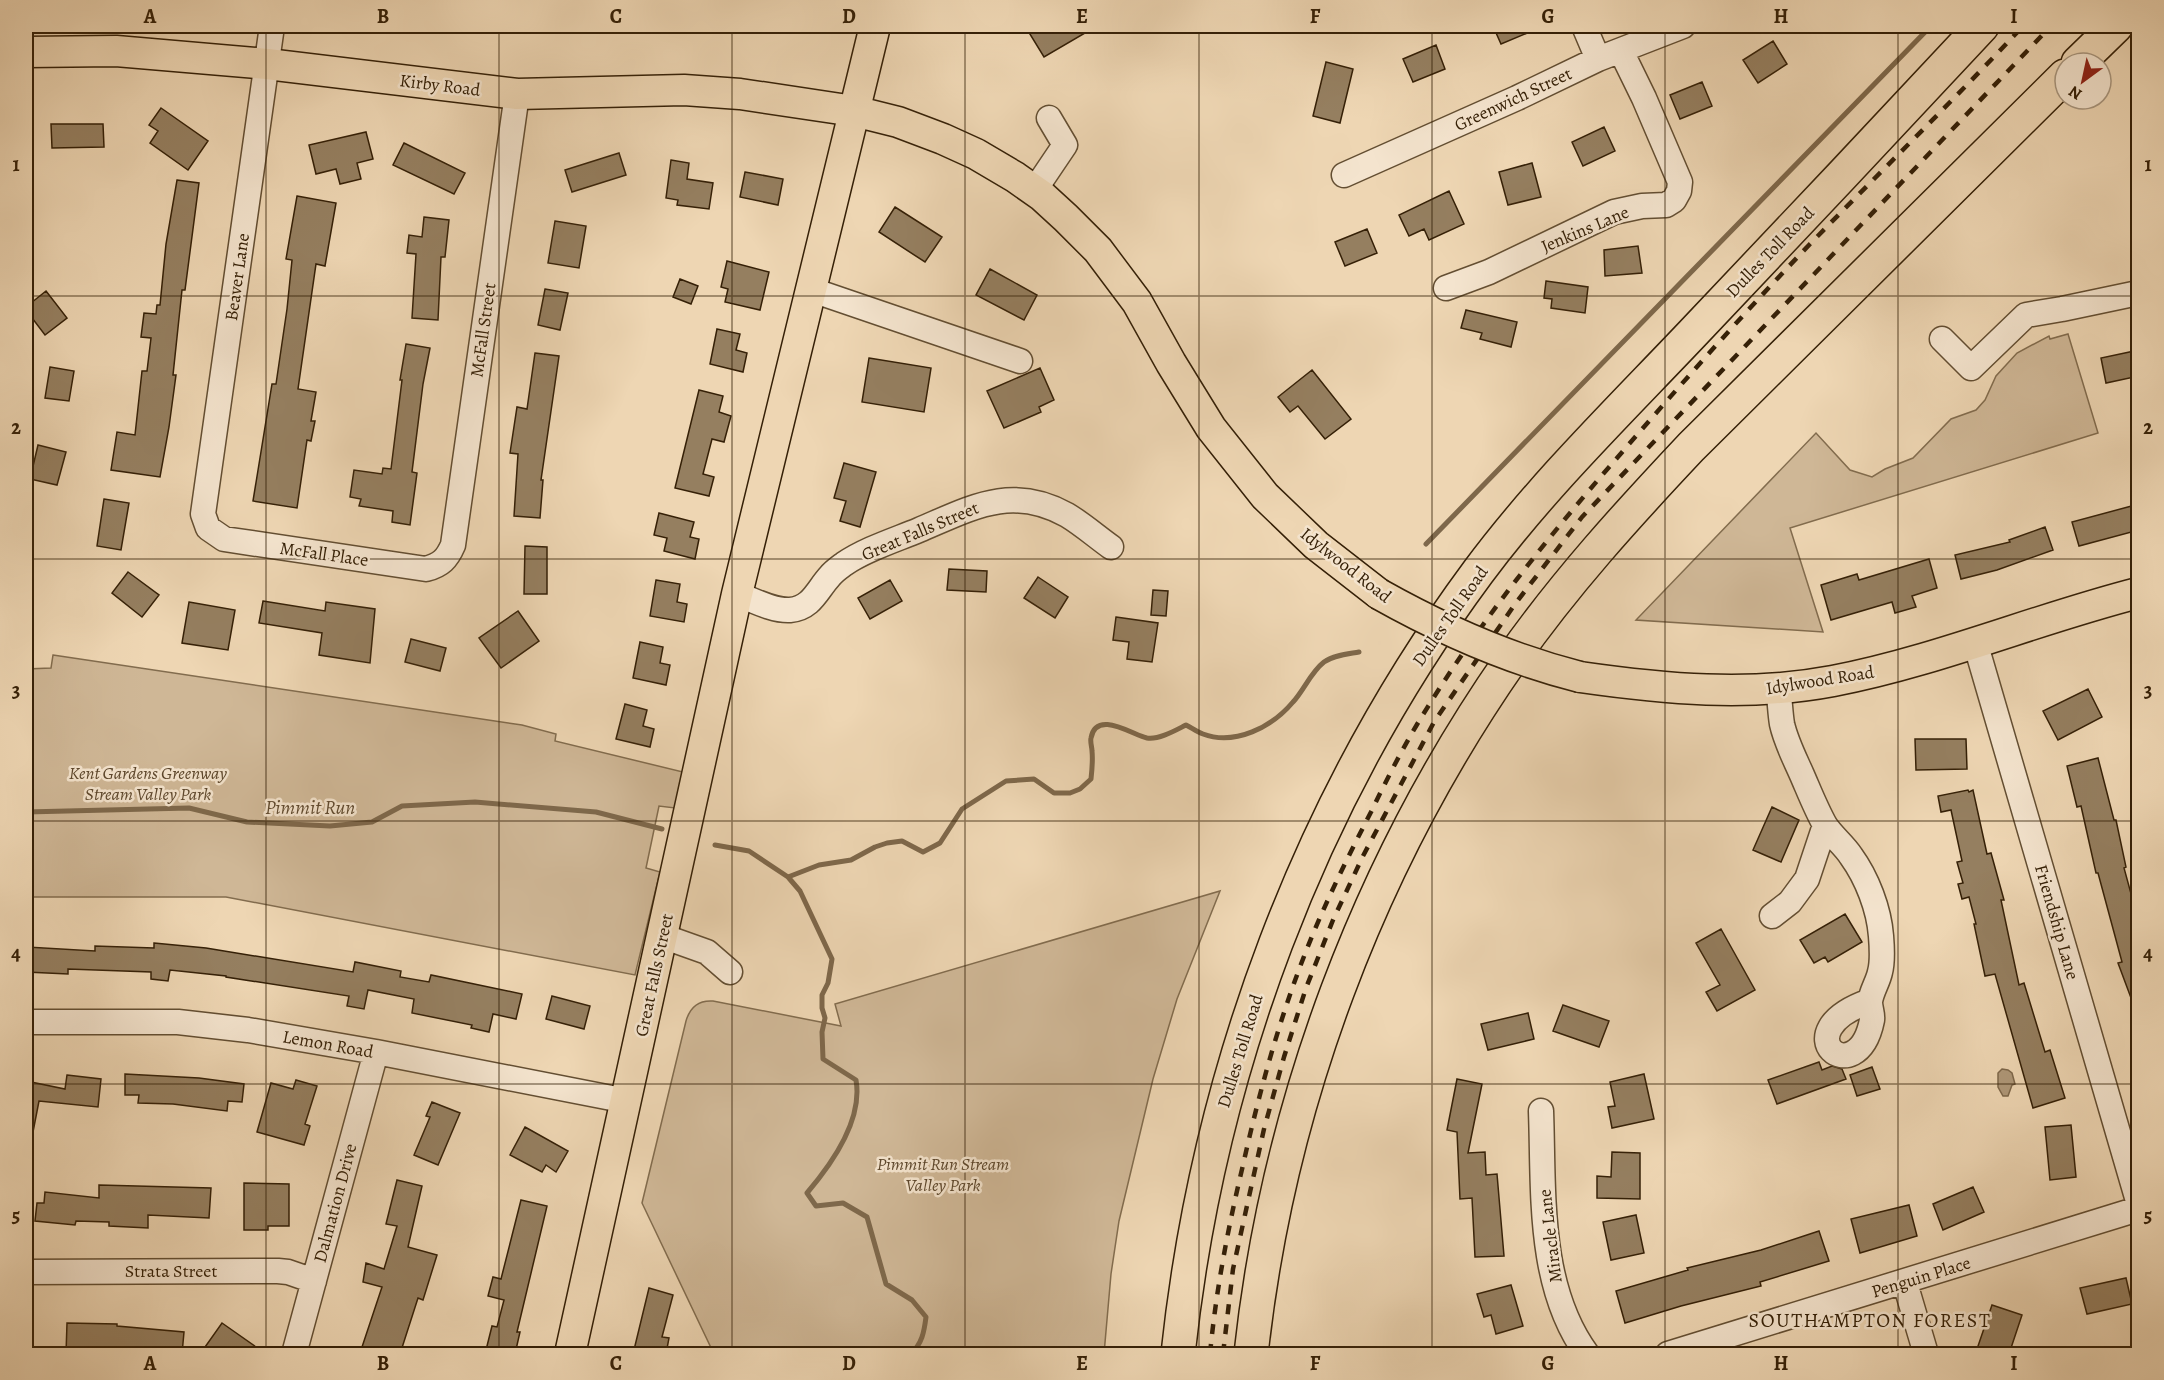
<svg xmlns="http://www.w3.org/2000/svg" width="2164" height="1380" viewBox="0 0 2164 1380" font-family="Alegreya,serif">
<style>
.green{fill:#cfb796;stroke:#826c4e;stroke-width:1.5}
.water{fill:#af9879;stroke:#7e684b;stroke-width:1.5}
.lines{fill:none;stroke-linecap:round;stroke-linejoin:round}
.stream{stroke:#7e684b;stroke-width:5}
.building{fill:#957f60;stroke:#352007;stroke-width:1.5}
.minor-casing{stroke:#634e32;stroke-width:27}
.major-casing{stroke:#352007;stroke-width:33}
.highway-casing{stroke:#352007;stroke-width:36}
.minor{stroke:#f4e4ce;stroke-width:24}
.major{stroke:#eed6b3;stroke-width:30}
.highway{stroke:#eed6b3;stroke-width:33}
.rail{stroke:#352007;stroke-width:4.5;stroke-dasharray:10 10;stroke-linecap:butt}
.major-bridge-casing{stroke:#352007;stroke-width:33;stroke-linecap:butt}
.major-bridge{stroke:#eed6b3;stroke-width:30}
.grid{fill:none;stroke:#352007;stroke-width:1.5;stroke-opacity:0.55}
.labels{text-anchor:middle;stroke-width:5;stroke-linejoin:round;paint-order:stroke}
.street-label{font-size:18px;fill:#352007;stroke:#f4e4ce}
.park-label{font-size:18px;font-style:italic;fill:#5c462b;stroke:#f4e4ce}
.water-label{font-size:20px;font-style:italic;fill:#604a2f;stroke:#f4e4ce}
.neighbourhood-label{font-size:20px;letter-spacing:1.5px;fill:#352007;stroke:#f4e4ce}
.neatline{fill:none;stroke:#352007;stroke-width:2}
.grid-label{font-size:20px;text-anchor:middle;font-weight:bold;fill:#352007}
</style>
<rect width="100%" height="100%" fill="#eed6b3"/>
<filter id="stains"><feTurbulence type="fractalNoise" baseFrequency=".00333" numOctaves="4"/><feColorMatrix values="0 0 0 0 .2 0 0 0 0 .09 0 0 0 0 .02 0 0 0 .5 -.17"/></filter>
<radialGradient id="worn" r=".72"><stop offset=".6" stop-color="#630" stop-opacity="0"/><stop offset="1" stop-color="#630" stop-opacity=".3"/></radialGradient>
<path class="green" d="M2068,334l30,99 -308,95 33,104 -187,-12 180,-187 34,37 22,7 13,-8 28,-11 38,-39 25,-9 9,-10 11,-24 21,-23 32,-17 1,3z
M53,655l469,70 34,9 -1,7 128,31 -8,36 -16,-2 -13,62 14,4 -25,103 -409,-78h-200v-228l25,-1z
M1220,891l-43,108 -24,80 -34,142 -8,53 -7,80h-390l-72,-151 44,-182c4,-14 13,-21 27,-20l128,25 -6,-22z"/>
<path class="water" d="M2002,1069l6,1 4,3 3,11 -3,1 -4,11h-5l-5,-9v-14z"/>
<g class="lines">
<path class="stream" d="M1426,544l505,-518
M26,812l163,-4 58,14 83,4 42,-4 30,-16 73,-4 121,10 66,17
M715,845l34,6 39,26 12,14 32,68 -4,24 -6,12v13l3,10 -3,14 1,27 33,21c7,40 -25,85 -49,113l9,13 27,-3 24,14 19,67 26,16 14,17c-2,16 -4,26 -15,37
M788,877l31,-12 32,-5 24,-13 12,-4 15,-2 21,11 17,-9 22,-34 44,-28 28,-2 20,14h16l10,-4 11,-10c1,-9 2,-18 1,-28 0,-4 -2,-9 -1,-13 5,-29 42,-3 56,0 12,2 29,-8 39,-13 6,3 11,7 17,9 32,12 69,-7 90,-32 11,-12 18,-30 31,-40 10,-7 24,-8 35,-10"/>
</g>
<path class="building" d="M1025,26h72l-53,31z
M1493,26h51l-43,18z
M1773,41l14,23 -29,19 -15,-23z
M1436,45l9,24 -32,13 -10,-23z
M1326,62l27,7 -13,54 -27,-7z
M1702,82l10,24 -32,13 -10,-24z
M161,108l47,33 -20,29 -38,-27 8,-12 -9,-6z
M51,124h52l1,23 -52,1z
M1604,127l11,24 -32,15 -11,-24z
M366,132l7,27 -16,4 4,16 -21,5 -4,-15 -20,5 -7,-29z
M404,143l61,30 -11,21 -61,-29z
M619,153l7,22 -54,17 -7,-22z
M671,160l18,3 -2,16 26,4 -4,26 -32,-4 1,-5 -12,-2z
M1532,163l9,34 -33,8 -9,-33z
M745,172l38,7 -5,26 -38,-8z
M177,180l22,3 -14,107h-3l-9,85h3l-7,52 -9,50 -49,-7 6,-38 18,3 7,-64h5l4,-33 -10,-1 3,-24 12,1 1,-9h3l6,-61z
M1449,191l15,33 -35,16 -5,-11 -15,7 -10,-21z
M297,196l39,7 -11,63 -9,-2 -18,125 18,3 -5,29h4l-4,20 -4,-1 -10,68 -44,-7 19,-117h4l11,-75 5,-49 -6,-1z
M895,207l47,30 -17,25 -46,-30z
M424,217l25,3 -4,37h-4l-3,63 -26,-2 4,-64 -9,-1 2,-18 13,2z
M555,221l31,5 -7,42 -31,-5z
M1367,229l10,24 -32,13 -10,-24z
M1638,246l4,27 -37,3 -1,-26z
M727,261l42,11 -9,38 -35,-8 3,-13 -7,-2z
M990,269l47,26 -13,25 -48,-25z
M680,279l18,7 -7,18 -18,-7z
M1546,281l42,6 -3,26 -34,-5 1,-9 -8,-1z
M545,289l23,4 -8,37 -22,-5z
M46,291l21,27 -22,17 -19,-25v-3z
M1466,310l51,12 -6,25 -31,-8 2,-6 -21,-5z
M717,329l23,5 -4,16 11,3 -4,19 -33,-8z
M406,344l24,4 -7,36 -11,88 5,1 -7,52 -18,-3 1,-11 -34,-5 2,-7 -11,-2 4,-27 28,4 1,-6 8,1 11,-89h-2z
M2139,350v26l-33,7 -5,-25z
M535,353l24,3 -18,124h2l-3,38 -26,-2 4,-62 -8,-1 7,-46 10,2z
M869,358l62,10 -7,44 -62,-10z
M50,367l24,4 -5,30 -24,-3z
M1040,368l14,32 -15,7 2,5 -37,16 -17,-37z
M1312,370l39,49 -26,20 -27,-33 -8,6 -12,-15z
M699,390l24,6 -4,16 12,4 -7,26 -12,-3 -9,35 11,3 -5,19 -34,-8z
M38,445l28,7 -9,33 -27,-6z
M844,463l32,9 -16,55 -20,-6 6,-20 -12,-3z
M104,499l25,4 -8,47 -24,-4z
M2139,504v26l-60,16 -7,-24z
M659,513l35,9 -4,15 9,2 -4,20 -31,-8 3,-13 -13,-3z
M2045,527l8,23 -56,20 -36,9 -6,-24 55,-13 -1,-2z
M525,546l22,1v47h-23z
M1929,559l8,29 -25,8 4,11 -21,6 -3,-11 -61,18 -10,-35 36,-11 2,6z
M949,569l38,2 -1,21 -39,-2z
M128,572l31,23 -17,22 -30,-24z
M1038,577l30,20 -13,21 -31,-20z
M656,580l24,4 -3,18 10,2 -3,18 -34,-6z
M890,580l12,21 -32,18 -12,-21z
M1153,590l15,1 -2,25 -15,-1z
M263,601l62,10 1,-9 49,7 -5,54 -51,-8 3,-22 -63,-10z
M189,602l46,8 -7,40 -46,-7z
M518,611l21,30 -38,27 -22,-30z
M1116,617l42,6 -6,39 -25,-3 2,-17 -16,-2z
M411,639l35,9 -6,23 -35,-9z
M640,642l23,5 -3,16 10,2 -4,20 -33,-7z
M2088,689l14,28 -44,23 -15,-29z
M625,704l22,6 -4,16 11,3 -4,18 -34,-8z
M1915,739h51l1,30 -51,1z
M2098,758l16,62h2l10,47 -2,1 15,55v90l-2,1 -19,-51 4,-1 -24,-89h-2l-15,-67 -4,1 -10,-41z
M1968,790l1,2 4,-2 14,64 4,-1 13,47h-3l18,85 5,-2 21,69 5,-2 15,48 -32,10 -38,-134 -10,2 -11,-52h2l-7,-27 -7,2 -4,-15 5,-1 -6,-21 5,-1 -11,-51 -10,2 -3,-16z
M1772,807l27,13 -18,42 -28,-12z
M1845,914l17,28 -34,20 -3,-5 -11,6 -14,-23z
M1721,929l34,61 -38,21 -11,-19 14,-7 -24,-42z
M154,943l52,5 147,24 2,-10 46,9 -1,6 29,5 2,-7 91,19 -6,25 -23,-5 -4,18 -18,-4 1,-3 -60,-12 2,-14 -46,-9 -4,19 -17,-3 2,-10 -123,-19v-1l-56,-6 -2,11 -17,-2v-7l-83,-3v5l-42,-2 1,-25 68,4v-5l59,2z
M552,996l38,10 -6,23 -38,-10z
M1563,1005l46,16 -10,26 -46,-16z
M1528,1013l6,26 -46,11 -7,-26z
M1819,1062l3,8 10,-4 10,3 4,10 -69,25 -9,-24z
M1872,1067l8,22 -23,7 -7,-21z
M125,1074l74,4 45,6 -2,18 -14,-1 -1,10 -54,-7 -35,-1 1,-8h-14z
M1644,1074l10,45 -42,9 -4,-21 7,-1 -5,-24z
M67,1075l34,4 -3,28 -59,-6 -6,31h-7v-51l39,8z
M1457,1079l25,5 -14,69 17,-1 1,23 11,-1 7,82 -29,1 -3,-59 -12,1 -3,-67 -10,-2z
M296,1080l21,6 -12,38 5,2 -6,19 -47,-13 14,-49 22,6z
M432,1102l28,11 -22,52 -24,-10 16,-38 -4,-1z
M2071,1125l5,52 -26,3 -5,-53z
M525,1127l43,24 -12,21 -10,-7 -4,7 -32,-17z
M1612,1152l28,1v46l-43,-1v-22l14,1z
M397,1180l25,6 -14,61 29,8 -14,45 -5,-2 -18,56h-17l-21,-7 20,-60 -19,-5 3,-19 18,6 13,-43 -11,-2z
M244,1183l45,1v42h-21v4h-24z
M99,1185l112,3 -2,30 -61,-3v13l-39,-2v-4l-33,-1 -1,4 -40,-4 2,-18h7l1,-11 54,6z
M1973,1187l11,25 -41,18 -10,-26z
M521,1200l26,6 -30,126h3l-5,22h-30l7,-28 5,1 7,-27 -16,-4 5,-19 8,2z
M1909,1205l8,31 -57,17 -9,-34z
M1636,1215l8,38 -33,7 -8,-38z
M1819,1231l10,30 -69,21 1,4 -80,20 -56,17 -9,-32 72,-21 -1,-2 74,-18z
M2126,1278l6,26 -45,10 -7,-26z
M1511,1285l12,41 -27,8 -5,-19 -7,2 -7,-23z
M649,1288l24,7 -11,42 7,1 -3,16h-33z
M1992,1305l30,10 -13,39h-25l-8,-2z
M67,1323l50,1v2l67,6 -2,22h-116z
M222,1323l44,31h-50l-11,-7z"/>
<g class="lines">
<g class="minor-casing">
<path id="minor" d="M272,26l-69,488 5,14 16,11 202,30c15,-4 21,-10 27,-24l64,-451
M1584,26l14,33
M1344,175l173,-77 81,-39 85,-33
M1034,191l31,-46 -16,-27
M1446,288l43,-16 125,-60 28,-6 24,-1 8,-5 5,-9 1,-9 -36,-84 -23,-47
M812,290l208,71
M1942,339l29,29 55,-53 36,-6 76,-16
M737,594c16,6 36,17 53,16 22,-2 27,-20 40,-34 4,-5 10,-9 14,-12 22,-15 51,-24 75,-34 52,-22 92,-46 148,-15 15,9 30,22 44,32
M1975,642l163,559
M1778,688c2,12 2,24 4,36 4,18 13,35 20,51 7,16 14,34 23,50 7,11 19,20 26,31 16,22 28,53 30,80 1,12 2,25 -1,36 -2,10 -9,20 -10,30 0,7 3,12 2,18 -15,75 -92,12 -2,-19
M1772,916l18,-14 17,-23 18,-54
M662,936l45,16 23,20
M26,1022h152l70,8 128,22 251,49
M1541,1111c3,80 -4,175 46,243
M26,1272l252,-1 10,1 26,9
M1905,1283l21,71
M294,1354l82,-302
M1668,1354l470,-145"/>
</g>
<g class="major-casing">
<path id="major" d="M26,52l90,-1 151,13 250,30 167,-4 56,4 114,17 44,11 45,17 33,15 39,23 27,19 24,22 32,32 39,52 34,61 40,65 54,68 51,49 63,49
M1580,677c84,12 169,20 253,4 104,-20 203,-62 305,-88
M570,1354l167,-760 138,-568"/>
</g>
<g class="highway-casing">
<path id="highway" d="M2078,63l38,-37
M1178,1354c30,-281 131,-554 300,-782 64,-86 140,-160 214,-238 97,-102 194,-205 290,-308
M1251,1354c27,-248 117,-489 260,-694 54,-77 116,-145 180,-213l374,-371"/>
</g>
<use href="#minor" class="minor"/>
<use href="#major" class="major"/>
<use href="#highway" class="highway"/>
<path class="rail" d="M1210,1354c6,-64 18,-126 33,-189 19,-85 43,-171 79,-252 15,-34 32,-68 49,-101 16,-33 33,-67 53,-99 56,-91 123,-175 193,-255 63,-73 127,-145 193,-214 71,-73 144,-144 213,-218
M1223,1354l10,-85 31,-140 20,-72 22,-69 27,-68 30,-64 71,-134 81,-118 67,-87 469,-491"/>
<g class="major-bridge-casing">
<path id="major-bridge" d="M1379,594c64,36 130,65 201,83"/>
</g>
<use href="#major-bridge" class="major-bridge"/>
</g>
<path class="grid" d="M266,26v1328M499,26v1328M732,26v1328M965,26v1328M1199,26v1328M1432,26v1328M1665,26v1328M1898,26v1328M26,296h2112M26,559h2112M26,821h2112M26,1084h2112"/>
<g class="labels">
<g class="street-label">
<text transform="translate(440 85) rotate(7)" y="6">Kirby Road</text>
<text transform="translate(1513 99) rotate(-25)" y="6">Greenwich Street</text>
<text transform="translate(1585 229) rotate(-23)" y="6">Jenkins Lane</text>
<text transform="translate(1770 252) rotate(-46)" y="6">Dulles Toll Road</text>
<text transform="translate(237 277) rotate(-82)" y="6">Beaver Lane</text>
<text transform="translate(483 330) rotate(-82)" y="6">McFall Street</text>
<text transform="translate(920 531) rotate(-23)" y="6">Great Falls Street</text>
<text transform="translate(324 554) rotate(8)" y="6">McFall Place</text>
<text transform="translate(1346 565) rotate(38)" y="6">Idylwood Road</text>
<text transform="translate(1450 616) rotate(-55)" y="6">Dulles Toll Road</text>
<text transform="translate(1820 680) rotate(-9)" y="6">Idylwood Road</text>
<text transform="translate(2057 922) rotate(74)" y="6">Friendship Lane</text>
<text transform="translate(654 975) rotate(-78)" y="6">Great Falls Street</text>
<text transform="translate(328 1044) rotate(10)" y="6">Lemon Road</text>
<text transform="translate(1240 1051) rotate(-73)" y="6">Dulles Toll Road</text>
<text transform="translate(335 1203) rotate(-75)" y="6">Dalmation Drive</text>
<text transform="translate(1550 1236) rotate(-97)" y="6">Miracle Lane</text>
<text x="171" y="1277">Strata Street</text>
<text transform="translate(1921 1277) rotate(-17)" y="6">Penguin Place</text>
</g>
<g class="park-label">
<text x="148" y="779">Kent Gardens Greenway<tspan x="148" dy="21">Stream Valley Park</tspan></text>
<text x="943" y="1170">Pimmit Run Stream<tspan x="943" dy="21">Valley Park</tspan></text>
</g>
<g class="water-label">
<text x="310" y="814">Pimmit Run</text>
</g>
<g class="neighbourhood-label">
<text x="1870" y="1327">SOUTHAMPTON FOREST</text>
</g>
</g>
<rect width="2164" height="1380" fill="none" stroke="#eed6b3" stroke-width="66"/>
<g transform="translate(2083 81) rotate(213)"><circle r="28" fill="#f4e4ce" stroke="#a8967e" stroke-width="1.5"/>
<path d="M0-4.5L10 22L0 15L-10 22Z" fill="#8f2418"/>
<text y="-9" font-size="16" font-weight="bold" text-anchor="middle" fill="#352007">N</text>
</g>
<rect x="33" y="33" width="2098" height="1314" class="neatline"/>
<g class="grid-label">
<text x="150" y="23">A</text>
<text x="383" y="23">B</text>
<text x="616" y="23">C</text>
<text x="849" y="23">D</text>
<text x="1082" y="23">E</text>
<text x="1315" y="23">F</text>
<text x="1548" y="23">G</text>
<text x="1781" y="23">H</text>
<text x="2014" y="23">I</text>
<text x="16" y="171">1</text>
<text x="2148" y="171">1</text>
<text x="16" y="434">2</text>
<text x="2148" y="434">2</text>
<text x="16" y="697">3</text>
<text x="2148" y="697">3</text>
<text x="16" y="960">4</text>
<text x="2148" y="960">4</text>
<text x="16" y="1222">5</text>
<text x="2148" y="1222">5</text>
<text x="150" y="1370">A</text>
<text x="383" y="1370">B</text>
<text x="616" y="1370">C</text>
<text x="849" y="1370">D</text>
<text x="1082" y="1370">E</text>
<text x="1315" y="1370">F</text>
<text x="1548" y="1370">G</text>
<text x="1781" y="1370">H</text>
<text x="2014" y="1370">I</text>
</g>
<rect width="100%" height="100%" filter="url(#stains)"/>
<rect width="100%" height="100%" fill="url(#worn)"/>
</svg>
